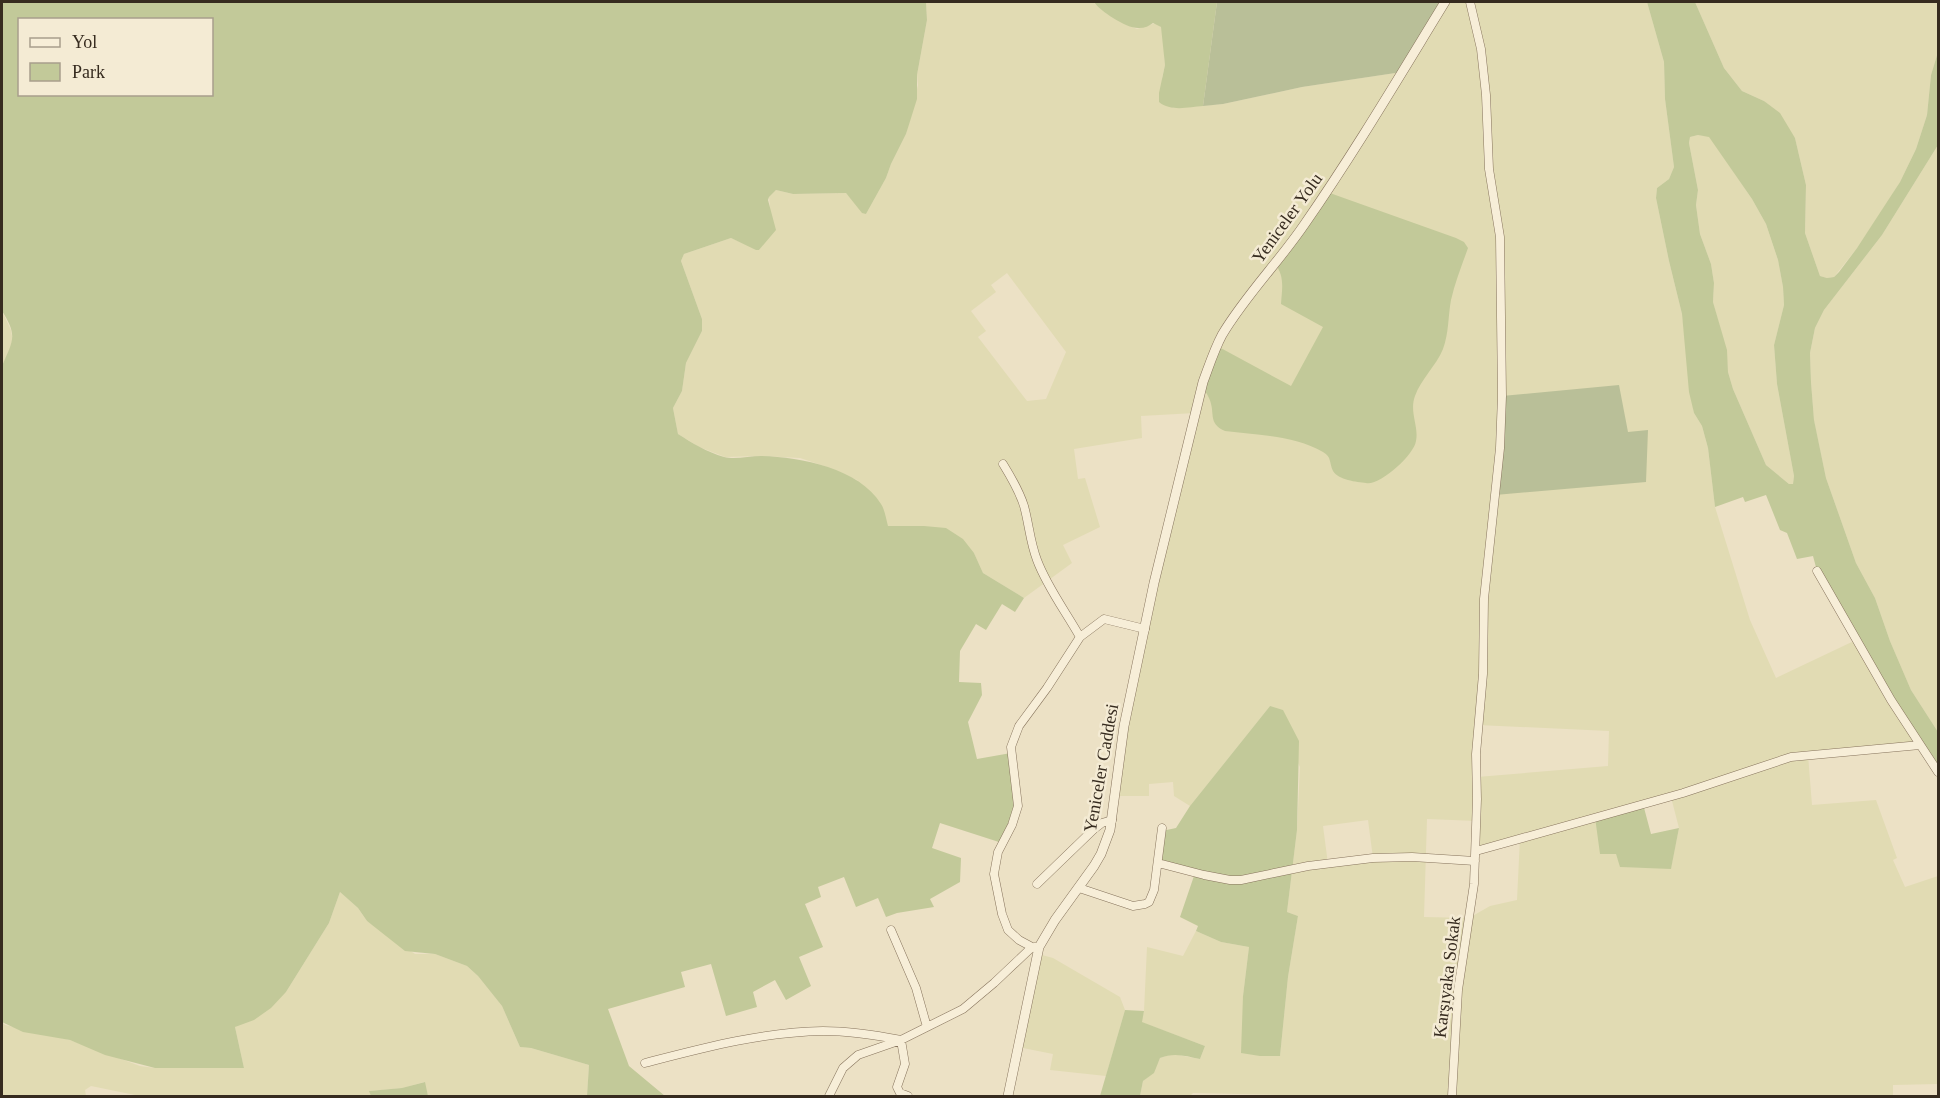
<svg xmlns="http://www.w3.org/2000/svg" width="1940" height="1098" viewBox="0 0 1940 1098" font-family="'Times New Roman',serif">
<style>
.farmland{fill:#e1dbb3;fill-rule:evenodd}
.green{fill:#c2c999;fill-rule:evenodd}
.cemetery{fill:#b9bf98}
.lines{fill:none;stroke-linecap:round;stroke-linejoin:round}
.minor-casing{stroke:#86735c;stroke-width:9}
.tertiary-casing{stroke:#86735c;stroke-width:10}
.minor{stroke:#f7eed8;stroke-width:8}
.tertiary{stroke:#f7eed8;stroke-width:9}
.labels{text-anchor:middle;stroke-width:5;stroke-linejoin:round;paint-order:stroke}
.street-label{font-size:18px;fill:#362b1f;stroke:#f4ebd4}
</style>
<rect width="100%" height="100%" fill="#ece1c5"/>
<path class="farmland" d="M926,2h168l1,2 33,21 9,4 19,-6 5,4 2,7 2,31 -3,13 11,30 50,-4 79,-17 100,-15 43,-70h202l17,60 1,37 9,68 -5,12 -12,9 -1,10 13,63 13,53 12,99 8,13 6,22 7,59 35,113 26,58 80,-38 64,105 -112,10 4,50 64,-5 21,58 -4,2 12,27 33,-11v208l-45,1v11h-610l-3,-1 -87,-2 -3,3h-50l3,-15 10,-8 7,-15 13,-4 27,5 5,-13 -64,-24 3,-11 3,-64 36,9 13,-25 25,11 28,5 -6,49 37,60 8,-79 10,-61 -11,-4 10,-82 3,-63 -30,-61 -80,100 -16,-10 -1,-14 -24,2v12h-34l9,-70 71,-313 -54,3 1,22 -68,11 4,30 7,-1 15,49 -37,18 9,18 -48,35 -41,-25 -9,-20 -75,-26 -11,-1 -31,-46 -33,-14 -24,-8 -40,-2 -35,1 -26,-10 -21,-13 -5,-26 9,-17 4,-28 16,-32v-12l-21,-58 3,-7 47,-16 28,12 4,-6 7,-37 -1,-10 7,-7 17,4 53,-1 20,21 20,-36 5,-14 15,-30 12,-49 -1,-10 10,-55zM1007,273l59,79 -20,47 -19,2 -49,-64 8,-6 -15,-20 25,-19 -5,-7zM1478,725l131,6 -1,35 -131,11zM1671,797l8,31 -8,40 -50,-1 -5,-13 -21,-37zM1427,819l50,2 -1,30 44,-13 -3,62 -27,6 -21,12 -45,-1zM1368,820l5,38 -45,6 -5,-38z
M1695,2h243v50l-7,23 -4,40 -11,34 -16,33 -16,26 -27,40 -23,29 -7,1 -7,-2 -15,-43 1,-48 -11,-47 -31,-37 -22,-10 -18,-23z
M1698,135l11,1 43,63 14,25 12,36 5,27 1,18 -10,40 3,39 17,92 -1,8h-4l-23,-19 -33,-76 -5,-17 -2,-22 -13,-48 1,-19 -3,-19 -11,-30 -4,-29 2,-15 -9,-47 1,-6z
M1938,145v587l-27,-42 -21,-49 -15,-43 -19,-35 -30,-85 -12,-57 -3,-39 -1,-29 5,-25 9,-18 58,-75z
M2,311l9,19 2,12 -11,24z
M340,892l18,16 9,13 48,33h20l32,12 11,10 24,30 18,41 11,1 58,17 -2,31h-159l-4,-14 -21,6 -33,3 1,5h-231l-49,-10 -6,4 1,6h-84v-74l3,3 65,15 70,26 15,2h89l-9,-41 51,-35 43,-69z
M1042,955l11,3 67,39 5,13 -19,66 -56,-6 3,-16 -35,-7z"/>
<path class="green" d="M2,2h924l1,18 -10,55v24l-11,35 -15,30 -5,14 -20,36 -4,-1 -16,-20 -53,1 -17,-4 -7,7 -1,3 8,30 -17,20h-3l-25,-12 -47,16 -3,7 21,58v12l-16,32 -4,28 -9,17 5,26c14,9 29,18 46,23 11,3 25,-1 37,-1 39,1 98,12 120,48 4,6 5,15 7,22h36l22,2 17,11 11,14 9,20 41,25 -9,14 -13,-8 -16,26 -10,-6 -16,27 -1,31 22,1 1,12 -14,27 9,37 34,-6 7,47 -16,43 -62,-20 -8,25 29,10 -1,24 -30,17 4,8 -37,6 -11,4 -8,-19 -22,9 -12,-30 -26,10 3,10 -16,7 18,43 -24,10 12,29 -25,14 -11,-20 -22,12 4,15 -31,9 -15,-52 -30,8 4,15 -77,22 21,57 36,30h-78l2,-31 -58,-17 -11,-1 -18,-41 -24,-30 -11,-10 -32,-12 -30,-3 -38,-30 -9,-13 -18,-16 -11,31 -43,69 -15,16 -17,12 -19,7 9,41h-89l-50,-13 -35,-15 -47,-8 -21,-10v-656c11,-26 16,-30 0,-55zM20,20h192v74h-192z
M1094,2h123l-14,104c-14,1 -32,6 -44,-4v-9l6,-28 -4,-38 -8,-4c-4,3 -8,5 -14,5 -12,1 -39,-17 -45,-26z
M1647,2h48l29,66 18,23 22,10 16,12 15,25 11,47 -1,48 15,43 7,2 7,-1 5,-5 18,-24 43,-66 16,-33 11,-34 4,-40 7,-23v93l-56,90 -58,75 -9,18 -5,25 1,29 3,38 12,58 30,85 19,35 15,43 21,49 27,42v40l-121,-201 -4,-15 -16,3 -10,-26 -7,-3 -14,-35 -21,7 -2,-5 -28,10 -7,-59 -6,-22 -8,-13 -5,-21 -7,-78 -13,-53 -13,-63 1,-10 12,-9 5,-12 -9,-68 -1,-37zM1698,135l11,2 43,62 14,25 12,36 5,27 1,18 -10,40 3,39 17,92 -1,8h-4l-23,-19 -33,-76 -5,-17 -1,-22 -14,-48 1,-19 -3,-19 -11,-30 -4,-29 2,-15 -9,-47 1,-6z
M1327,192l129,46 8,4 4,6c-6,17 -13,34 -17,52 -3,16 -2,33 -8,49 -7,17 -22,30 -28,47 -6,16 4,30 1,45 -2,14 -36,45 -50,42 -9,-1 -28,-3 -33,-12 -4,-8 -1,-14 -10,-19 -29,-17 -66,-17 -98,-21 -18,-8 -9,-18 -16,-33 -2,-4 -5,-9 -7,-13l15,-39 74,40 32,-59 -42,-23c1,-15 4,-28 -6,-40z
M1270,706l13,4 16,31 -2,89 -10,82 11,4 -10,61 -8,79h-20l-19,-3 2,-57 6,-49 -28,-5 -25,-11 2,-5 -18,-9 15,-44 -37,-10 4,-32 14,-3 14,-22z
M1643,804l8,30 28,-6 -8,41 -51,-2 -4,-13h-16l-5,-37z
M1125,1010l19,1 -2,11 63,24 -5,13c-14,-3 -26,-7 -40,-1l-6,15 -11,8 -3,15h-40z
M425,1082l3,14h-57l-2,-5 33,-3z"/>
<path class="cemetery" d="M1217,2h228l-43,70 -100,15 -79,17 -20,2z
M1619,385l9,47 20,-2 -2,52 -151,13 7,-99z"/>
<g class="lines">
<g class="minor-casing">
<path id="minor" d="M1003,464c8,13 16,26 21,42 5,18 6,36 13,54 10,27 29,52 43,77l24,-18 41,10
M1817,571l74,129 47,72
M1476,851l207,-58 108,-36 129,-12
M1158,863l46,12 26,5h11l67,-14 65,-8 39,-1 63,4
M1037,884l57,-55 8,-6 10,-3
M1079,888l54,18 12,-2 4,-2 5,-12 8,-62
M891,930l25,58 11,39
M1032,947l-13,-7 -11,-10 -6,-16 -8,-40 4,-22 14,-27 6,-19 -7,-59 8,-21 28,-38 33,-51
M645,1063c58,-15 117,-31 178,-32 26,0 52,4 78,9l4,24 -8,23 3,6 8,3
M829,1096l14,-28 15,-13 43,-15 62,-31 31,-26 36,-34 5,-2
M1452,1096l6,-106 16,-106 3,-85 -1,-45 7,-80 1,-75 16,-151 2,-52 -2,-159 -11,-68 -3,-74 -5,-46 -11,-47"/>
</g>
<g class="tertiary-casing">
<path id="tertiary" d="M1008,1096l31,-149 16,-27 39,-54 7,-12 9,-24 14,-104 30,-143 49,-201c6,-16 11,-32 19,-47 23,-39 56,-72 82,-110 50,-72 95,-148 141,-223"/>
</g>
<use href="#minor" class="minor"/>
<use href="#tertiary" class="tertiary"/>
</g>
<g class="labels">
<g class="street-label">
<text transform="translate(1287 218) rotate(-54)" y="6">Yeniceler Yolu</text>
<text transform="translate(1101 768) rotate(-80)" y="6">Yeniceler Caddesi</text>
<text transform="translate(1447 977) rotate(-83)" y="6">Karşıyaka Sokak</text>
</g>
</g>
<rect width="1940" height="1098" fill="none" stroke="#362b1f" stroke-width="6"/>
<rect x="18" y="18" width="195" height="78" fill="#f4ebd4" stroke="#a89e8c" stroke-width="1.5"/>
<rect x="30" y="38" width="30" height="9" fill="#f7eed8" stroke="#a89e8c" stroke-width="1.5"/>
<text x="72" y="48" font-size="18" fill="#362b1f">Yol</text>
<rect x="30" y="63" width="30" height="18" fill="#c2c999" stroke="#a89e8c" stroke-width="1.5"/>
<text x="72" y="78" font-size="18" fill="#362b1f">Park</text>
</svg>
